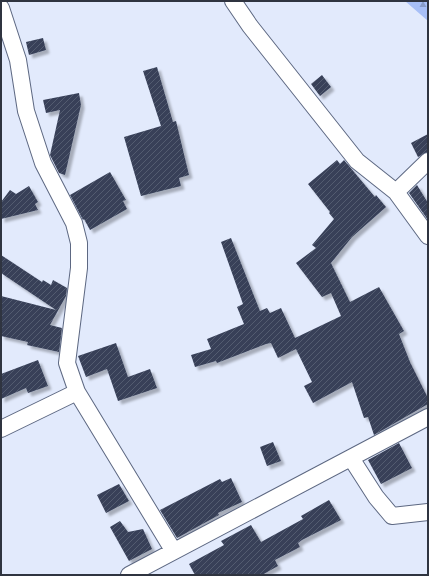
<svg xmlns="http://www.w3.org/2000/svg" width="429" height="576" viewBox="0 0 429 576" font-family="'Zilla Slab',serif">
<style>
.forest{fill:url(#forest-firs)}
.building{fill:url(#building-hatch);filter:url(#shadow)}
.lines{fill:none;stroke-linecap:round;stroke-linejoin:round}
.minor-casing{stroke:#5d6882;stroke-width:18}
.minor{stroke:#fff;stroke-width:16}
</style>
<defs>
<pattern id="forest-firs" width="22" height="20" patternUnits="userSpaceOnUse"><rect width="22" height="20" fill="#a7bff7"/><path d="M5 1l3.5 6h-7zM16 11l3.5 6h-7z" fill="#889cc9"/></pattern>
<pattern id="building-hatch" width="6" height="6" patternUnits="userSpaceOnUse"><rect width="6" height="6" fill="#384159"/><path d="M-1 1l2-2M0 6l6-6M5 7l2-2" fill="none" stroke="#535b6f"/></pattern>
<filter id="shadow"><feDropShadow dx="3.5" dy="3.5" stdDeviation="1" flood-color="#0004"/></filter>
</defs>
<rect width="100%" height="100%" fill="#e2eafc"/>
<path class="forest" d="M405,1h23v20z"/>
<path class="building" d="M43,38l3,12 -17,5 -3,-13z
M157,67l16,55 3,-1 13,54 -10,3 2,8 -40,10 -17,-59 37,-11 -18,-55z
M322,75l9,12 -11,9 -9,-12z
M79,93l2,12 -16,70 -6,-2 -9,-18 10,-45 -14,3 -3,-13z
M428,134v18l-10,5 -7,-14z
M337,160l3,4 4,-4 31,37 1,-2 10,12 -34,30 -21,26 19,39 29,-15 25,44 -5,3 11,28 18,36v6l-54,31 -6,-18 -4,1 -12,-36 -39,21 -9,-17 8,-4 -16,-33 -18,9 -7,-15 -5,1 -49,19 -1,-2 -21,6 -4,-12 20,-6 -4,-10 37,-15 -7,-17 6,-3 -22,-62 10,-4 29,73 7,-3 3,5 11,-5 14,30 46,-22 -10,-23 -9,4 -26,-34 20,-15 -4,-3 22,-26 -5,-6 1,-1 -22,-28z
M110,172l16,28 -3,1 4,8 -37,21 -6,-11 -1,1 -13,-25z
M417,185l11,18v17l-19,-27z
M29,186l9,16 -3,2 3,6 -37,9v-17l9,-12 6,4z
M1,255l41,27 1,-2 8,5 2,-5 14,8 -1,8 -16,29 12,3 -3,24 -32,-7 1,-3 -27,-6v-40l55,14 -55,-37z
M116,343l12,34 22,-8 7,19 -39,13 -11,-32 -21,8 -8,-21z
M38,360l10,26 -20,7 -2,-5 -25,11v-25z
M273,442l8,19 -14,5 -7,-19z
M399,443l13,25 -31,16 -13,-24z
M231,478l11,24 -24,11 1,2 -42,23 -17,-28 60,-31 2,3z
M119,484l10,17 -23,12 -9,-18z
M329,500l12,20 -39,20 -4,3 2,4 -25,13 3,6 -16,9h-67l-6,-11 35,-19 -3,-4 30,-16 10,17 42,-23 -2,-3z
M120,521l8,11 15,-3 9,20 -23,12 -19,-34z"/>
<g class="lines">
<g class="minor-casing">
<path id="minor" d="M233,1l17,25 107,135 39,31 32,44
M1,8l17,52 8,51 17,52 31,60 5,20v25l-12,95 10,29 96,158
M396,192l32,-31
M1,429l76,-37
M351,458l25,39 16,19 36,-4
M129,575l299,-158"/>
</g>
<use href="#minor" class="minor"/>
</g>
<rect width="429" height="576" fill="none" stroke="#2f3440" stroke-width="4"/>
</svg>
